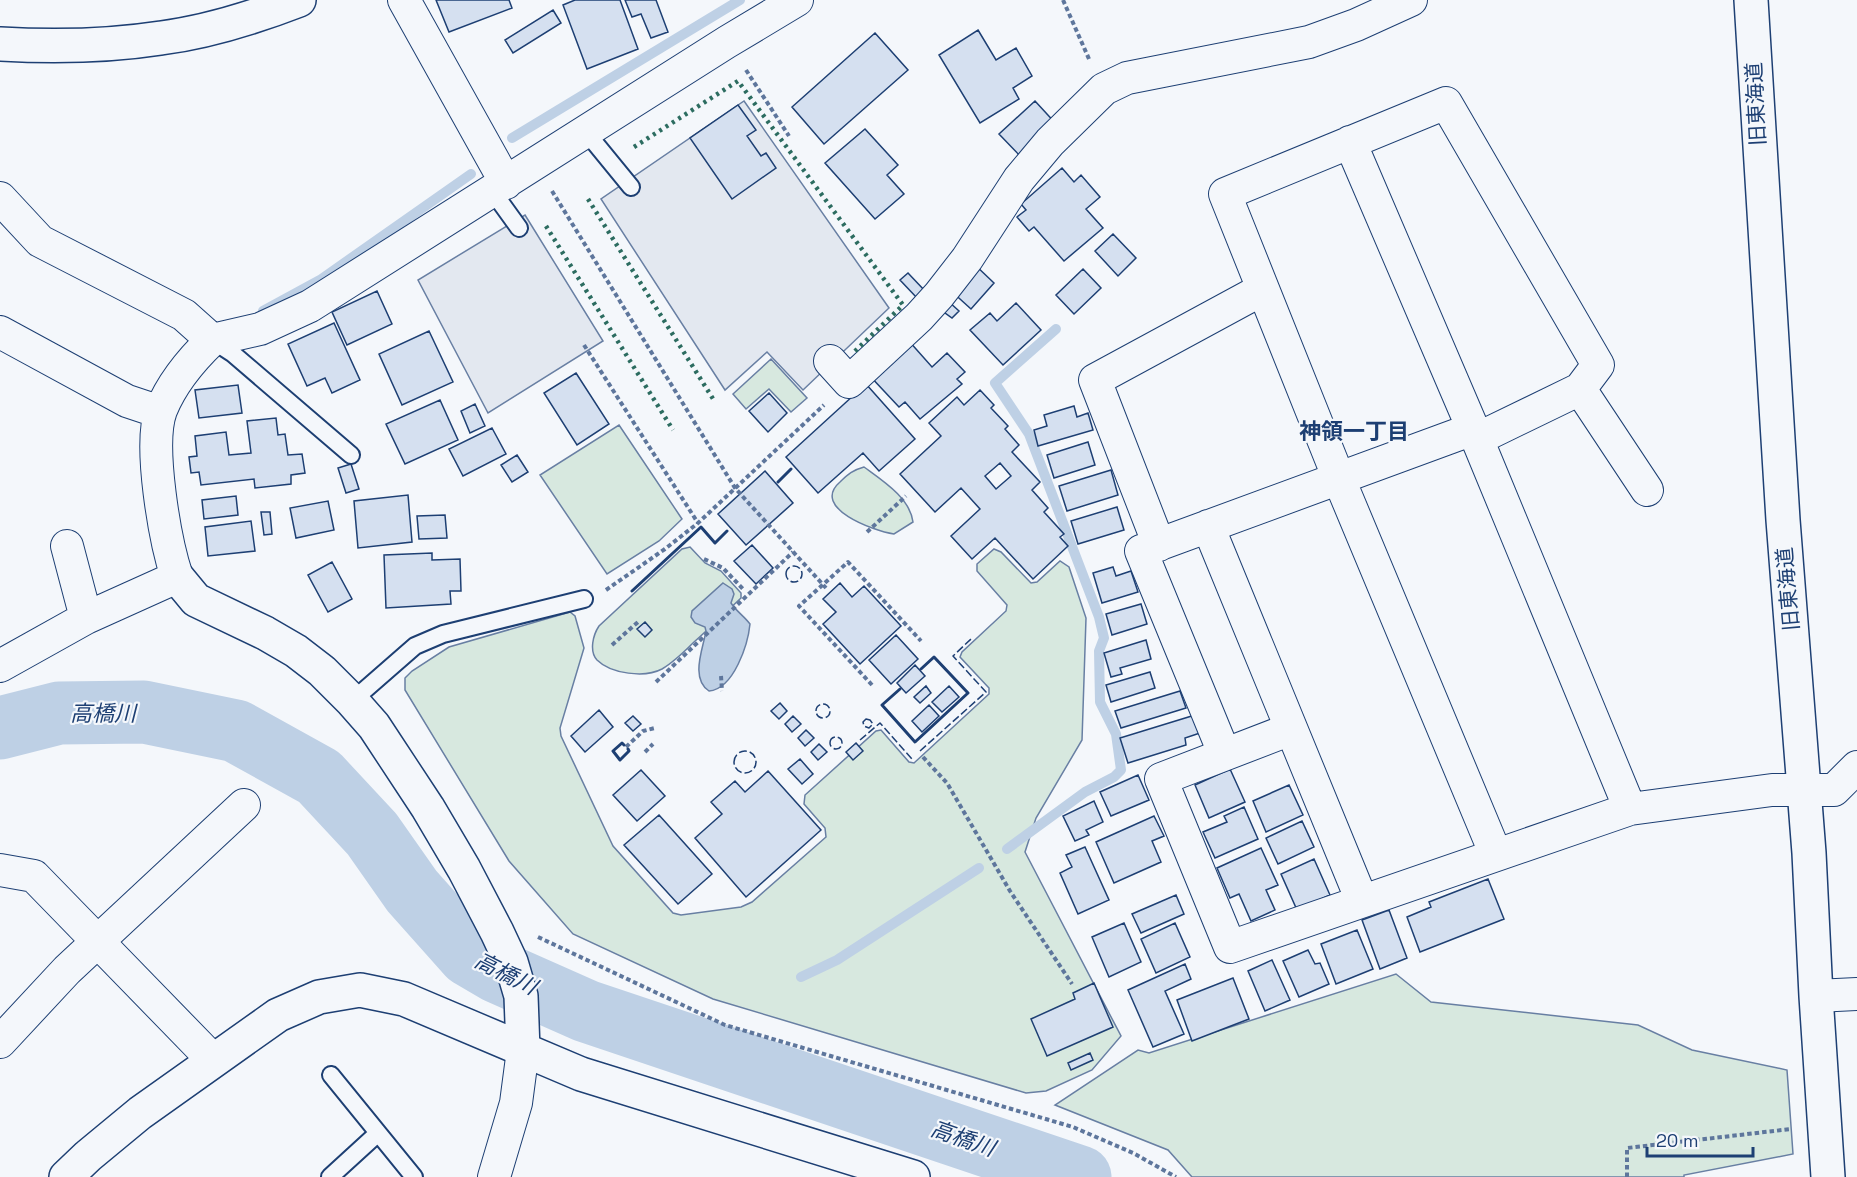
<svg xmlns="http://www.w3.org/2000/svg" width="1857" height="1177" viewBox="0 0 1857 1177" font-family="'Space Grotesk','Noto Sans JP',sans-serif">
<style>
.green{fill:#d7e8df;stroke:#687fa3;stroke-width:1.5}
.parking{fill:#e3e8f0;stroke:#687fa3;stroke-width:1.5}
.water{fill:#bed0e5;stroke:#687fa3;stroke-width:1.5}
.lines{fill:none;stroke-linecap:round;stroke-linejoin:round}
.stream{stroke:#bed0e5;stroke-width:10}
.river{stroke:#bed0e5;stroke-width:63}
.building{fill:#d5e0f0;stroke:#1d3f73;stroke-width:1.5;fill-rule:evenodd}
.service-casing{stroke:#1d3f73;stroke-width:20}
.minor-casing{stroke:#1d3f73;stroke-width:34}
.tertiary-casing{stroke:#1d3f73;stroke-width:36}
.primary-casing{stroke:#1d3f73;stroke-width:36}
.path{stroke:#5e769c;stroke-width:4;stroke-dasharray:4.5 3;stroke-linecap:butt}
.service{stroke:#f4f7fb;stroke-width:16}
.minor{stroke:#f4f7fb;stroke-width:32}
.tertiary{stroke:#f4f7fb;stroke-width:33}
.primary{stroke:#f4f7fb;stroke-width:33}
.hedge{stroke:#2c6c60;stroke-width:4.5;stroke-dasharray:3 4.5;stroke-linecap:butt}
.fence{stroke:#1d3f73;stroke-width:1.5;stroke-dasharray:8 3;stroke-linecap:butt}
.wall{stroke:#1d3f73;stroke-width:3}
.labels{text-anchor:middle;stroke-width:4.5;stroke-linejoin:round;paint-order:stroke}
.street-label{font-size:21px;fill:#1d3f73;stroke:#f4f7fb}
.neighbourhood-label{font-size:22px;font-weight:bold;fill:#1d3f73;stroke:#f4f7fb}
.water-label{font-size:22px;font-style:italic;fill:#1d3f73;stroke:#f4f7fb}
</style>
<rect width="100%" height="100%" fill="#f4f7fb"/>
<path class="green" d="M771,359l36,39 -16,14 -22,-23 -23,20 -13,-15z
M619,425l63,94 -23,22 -52,33 -67,-99z
M864,467c19,14 46,31 49,55l-19,12c-20,-3 -84,-26 -54,-52 8,-8 13,-12 24,-15z
M690,547l15,16 16,8 20,22v5c-16,15 -31,30 -47,44 -10,10 -20,20 -32,27 -17,9 -51,5 -65,-9 -8,-9 -4,-25 2,-34l83,-77z
M994,549l7,3 30,31 6,-1 23,-21 9,6 17,51 -4,122 -46,78 -11,34 96,184 -29,34 -46,21 -20,2 -313,-94 -140,-65 -64,-73 -104,-171v-12l7,-7 37,-24 121,-35 5,4 9,32 -24,80 1,8 52,110 60,67 8,2 60,-8 11,-5 74,-65 -1,-9 -21,-24 1,-9 71,-64 5,-1 28,32 5,1 75,-69v-6l-29,-31 2,-5 44,-41 1,-6 -30,-34v-7z
M1396,974l35,28 207,23 54,25 95,20 6,84 -109,21v2h-492l-24,-27 -113,-45 83,-55 11,3z"/>
<path class="parking" d="M744,101l145,207 -86,82 -36,-38 -42,38 -124,-191z
M525,215l78,126 -115,72 -70,-133z"/>
<path class="water" d="M723,583l9,6 2,5 -3,9c5,8 13,13 19,21 -2,20 -16,65 -41,67 -19,-13 -6,-42 -3,-60l-1,-4 -10,-4 -4,-6 1,-6z"/>
<g class="lines">
<path class="stream" d="M512,138l228,-138
M263,311l57,-31 151,-106
M1007,849l78,-57 29,-15 7,-7 -5,-36 -16,-32 -1,-51 5,-13 -5,-21 -70,-183 -34,-51 61,-54
M801,977l36,-17 142,-92"/>
<path class="river" d="M0,728l59,-15 85,-1 92,19 83,46 53,57 40,57 57,64 29,17 88,39 494,166"/>
</g>
<path class="building" d="M436,0h73l3,8 -63,24z
M575,0h45l18,49 -51,20 -24,-64z
M625,0h31l12,32 -17,6 -10,-24 -9,3z
M553,10l8,13 -48,30 -8,-13z
M978,30l18,30 20,-12 16,28 -19,12 6,11 -39,24 -41,-68z
M875,33l33,37 -84,74 -32,-37z
M1035,101l23,25 -35,33 -24,-25z
M738,105l18,25 -9,6 14,20 5,-3 10,15 -44,31 -42,-61z
M865,129l33,36 -11,10 17,19 -29,25 -50,-56z
M1062,168l12,14 7,-7 19,22 -14,12 17,19 -39,33 -30,-34 -5,4 -12,-14 9,-7 -5,-6z
M1113,234l23,24 -18,18 -23,-25z
M973,263l21,20 -23,26 -22,-20z
M1083,269l18,19 -27,26 -18,-19z
M908,273l17,18 -8,7 -17,-18z
M377,291l15,33 -45,21 -15,-33z
M948,301l11,10 -7,7 -11,-8z
M1016,303l25,27 -38,35 -33,-35 20,-17 7,8z
M334,323l26,57 -28,13 -7,-15 -18,8 -19,-42z
M429,331l24,51 -51,23 -23,-51z
M908,340l24,27 15,-14 18,19 -8,7 5,5 -42,35 -15,-17 -6,5 -30,-32z
M576,373l33,51 -32,21 -33,-52z
M866,384l49,55 -36,32 -16,-18 -45,40 -32,-36z
M238,385l4,28 -43,5 -4,-28z
M980,390l14,15 -3,3 17,18 -3,3 14,16 -7,7 28,30 -8,8 16,18 -4,4 20,22 -4,3 8,9 -35,33 -38,-41 -23,21 -21,-23 29,-27 -19,-21 -26,24 -35,-38 41,-38 -12,-13 28,-26 7,8zM1000,463l11,13 -15,13 -11,-13z
M769,393l18,20 -19,19 -19,-21z
M440,400l18,40 -53,24 -19,-40z
M475,404l10,22 -15,7 -9,-22z
M1074,406l3,11 11,-4 5,17 -55,16 -4,-16 13,-4 -3,-11z
M276,418l2,17 7,-1 3,21 14,-1 3,19 -14,2v9l-36,4 -1,-9 -53,6 -2,-13 -8,1 -2,-16 8,-1 -2,-20 31,-4 3,23 22,-2 -4,-32z
M492,428l14,26 -43,22 -14,-27z
M1088,442l7,23 -41,13 -7,-23z
M517,455l11,17 -16,10 -11,-17z
M351,464l8,25 -13,4 -8,-25z
M1111,470l7,25 -51,16 -8,-25z
M765,471l28,32 -47,42 -28,-31z
M408,495l4,47 -54,6 -4,-47z
M236,496l2,19 -34,4 -2,-19z
M328,501l6,29 -38,8 -6,-30z
M1117,507l7,23 -46,14 -7,-23z
M261,512h9l2,22 -8,1z
M445,515l2,23 -28,1 -2,-23z
M251,521l4,30 -47,5 -3,-29z
M752,545l21,23 -17,16 -22,-23z
M432,553v7l28,-1 1,32h-11l1,13 -65,4 -2,-53z
M332,562l20,37 -24,13 -20,-37z
M1113,567l3,9 15,-5 7,21 -36,11 -9,-30z
M840,583l12,14 12,-11 37,40 -41,38 -37,-40 13,-12 -13,-13z
M1141,604l6,20 -35,11 -6,-21z
M645,622l7,8 -7,7 -8,-8z
M896,635l22,24 -27,25 -22,-24z
M1146,640l5,19 -31,9 2,6 -11,3 -7,-24z
M915,665l10,11 -19,17 -9,-10z
M1150,672l5,16 -44,14 -5,-17z
M926,686l5,7 -11,10 -6,-6z
M949,686l10,11 -17,15 -10,-10z
M1180,691l6,17 -65,20 -6,-17z
M780,703l7,8 -8,8 -8,-8z
M929,705l10,11 -17,16 -10,-11z
M599,710l14,17 -28,25 -14,-16z
M1195,715l5,18 -15,5 1,7 -58,18 -8,-25z
M633,716l8,8 -8,7 -8,-8z
M793,716l8,8 -9,8 -7,-8z
M806,730l8,8 -9,8 -7,-8z
M856,743l7,8 -10,9 -7,-8z
M819,744l8,8 -9,8 -7,-8z
M800,759l13,15 -11,10 -14,-15z
M1230,769l15,33 -36,16 -14,-33z
M641,770l24,26 -28,25 -24,-26z
M768,771l53,59 -75,67 -51,-59 27,-24 -11,-12 24,-21 10,11z
M1138,775l11,25 -38,16 -11,-24z
M1289,785l14,30 -37,17 -13,-31z
M1094,801l9,21 -17,8 3,5 -14,6 -12,-25z
M1244,807l14,32 -43,19 -12,-26 24,-10 -3,-6z
M659,815l53,59 -34,30 -54,-59z
M1154,816l10,20 -12,5 9,21 -47,21 -18,-41z
M1302,821l12,26 -36,17 -12,-26z
M1085,847l24,53 -31,14 -18,-41 12,-6 -6,-12z
M1261,848l17,37 -12,5 9,20 -24,11 -12,-27 -9,4 -13,-30z
M1314,859l16,36 -33,15 -16,-36z
M1488,879l16,40 -84,33 -13,-35 24,-10 -2,-5z
M1176,895l8,19 -43,19 -9,-19z
M1389,910l18,48 -27,11 -18,-49z
M1124,923l17,39 -32,15 -17,-40z
M1175,923l15,34 -34,16 -15,-34z
M1357,930l16,39 -37,15 -15,-40z
M1308,950l7,14 5,-1 9,21 -30,13 -16,-36z
M1272,960l18,40 -25,11 -17,-40z
M1185,964l6,15 -26,12 19,43 -31,13 -25,-57z
M1233,978l16,41 -57,22 -15,-41z
M1094,983l19,44 -66,29 -16,-37 44,-20 -2,-6z
M1090,1053l3,7 -22,10 -3,-7z"/>
<g class="lines">
<g class="service-casing">
<path id="service" d="M586,132l45,55
M493,192l26,36
M212,340l20,13 119,102
M352,701l63,-55 28,-12 141,-35
M331,1075l83,102
M330,1177l47,-43"/>
</g>
<g class="minor-casing">
<path id="minor" d="M404,0l102,183
M1350,142l123,287 157,380
M0,198l40,43 144,74 28,25c-21,20 -40,43 -51,70 -13,35 4,131 16,167l-91,41 -86,48
M0,332l127,69 33,11
M212,340l48,-11 50,-23 417,-264 70,-42
M830,361l19,21 70,-65 20,-22 28,-36 52,-80 31,-37 54,-53 23,-11 182,-36 47,-17 55,-25
M1580,389l67,101
M1477,439l103,-50 18,-24 -152,-262 -221,91 114,285 157,376
M1208,526l154,375
M1159,545l-64,-165 168,-91
M67,546l19,72
M1291,729l-130,50 69,168 400,-138 142,-19h62l23,-23
M1224,753l-83,-202 332,-122
M0,870l34,6 179,184
M1816,996l41,-2
M0,1042l67,-72 177,-165
M494,1177l22,-74 7,-53"/>
</g>
<g class="tertiary-casing">
<path id="tertiary" d="M1751,0l32,520 26,333 7,143 12,181
M177,577l19,23 69,33 31,18 26,20 30,30 22,25 54,82 36,61 33,63 14,30 10,34 2,54
M66,1177l22,-21 52,-43 138,-98 41,-18 41,-7 44,9 177,75 332,103"/>
</g>
<g class="primary-casing">
<path id="primary" d="M0,44c53,3 109,2 161,-6 47,-6 94,-21 138,-38"/>
</g>
<path class="path" d="M1063,0l26,59
M746,70l43,66
M552,191l183,297 91,100
M584,345l114,178
M867,532l39,-36
M704,559l19,9 20,21
M606,590l59,-41 33,-26 126,-118
M612,645l26,-23 2,2
M721,676l1,15
M656,682l137,-130
M872,685l-73,-79 49,-44 73,79
M626,747l17,-16 12,-3
M645,752l8,-8
M923,757l24,26 63,108 62,93
M538,937l187,88 348,102 60,26 43,24
M1627,1177v-29l164,-19"/>
<use href="#service" class="service"/>
<use href="#minor" class="minor"/>
<use href="#tertiary" class="tertiary"/>
<use href="#primary" class="primary"/>
<path class="hedge" d="M634,147l104,-66 165,224 -51,49
M588,199l127,203
M546,226l127,204"/>
<path class="fence" d="M786 574a8 8 0 1 1 16 0a8 8 0 1 1-16 0Z
M816 711a7 7 0 1 1 14 0a7 7 0 1 1-14 0Z
M866,719l4,1 3,4 -4,4 -5,-2 -1,-4z
M830 743a6 6 0 1 1 12 0a6 6 0 1 1-12 0Z
M860,740l20,-17 32,36
M920,751l66,-59 -33,-36 18,-17
M734 762a11 11 0 1 1 22 0a11 11 0 1 1-22 0Z"/>
<path class="wall" d="M778,482l13,-13
M632,591l69,-64 14,16 12,-12
M900,689l-18,16 33,37 53,-49 -34,-36 -13,12
M624,745l-2,-2 -9,8 7,9 9,-9 -1,-2"/>
</g>
<g class="labels">
<g class="street-label">
<text transform="translate(1756 104) rotate(-93)" y="7">旧東海道</text>
<text transform="translate(1788 589) rotate(-95)" y="7">旧東海道</text>
</g>
<g class="neighbourhood-label">
<text x="1354" y="439">神領一丁目</text>
</g>
<g class="water-label">
<text x="103" y="721">高橋川</text>
<text transform="translate(506 973) rotate(27)" y="8">高橋川</text>
<text transform="translate(963 1138) rotate(19)" y="8">高橋川</text>
</g>
</g>
<path d="M1647 1147v9h106v-9" fill="none" stroke="#1d3f73" stroke-width="3"/>
<text x="1656" y="1147" font-size="18" fill="#1d3f73" stroke="#f4f7fb" stroke-width="4.5" paint-order="stroke">20 m</text>
</svg>
